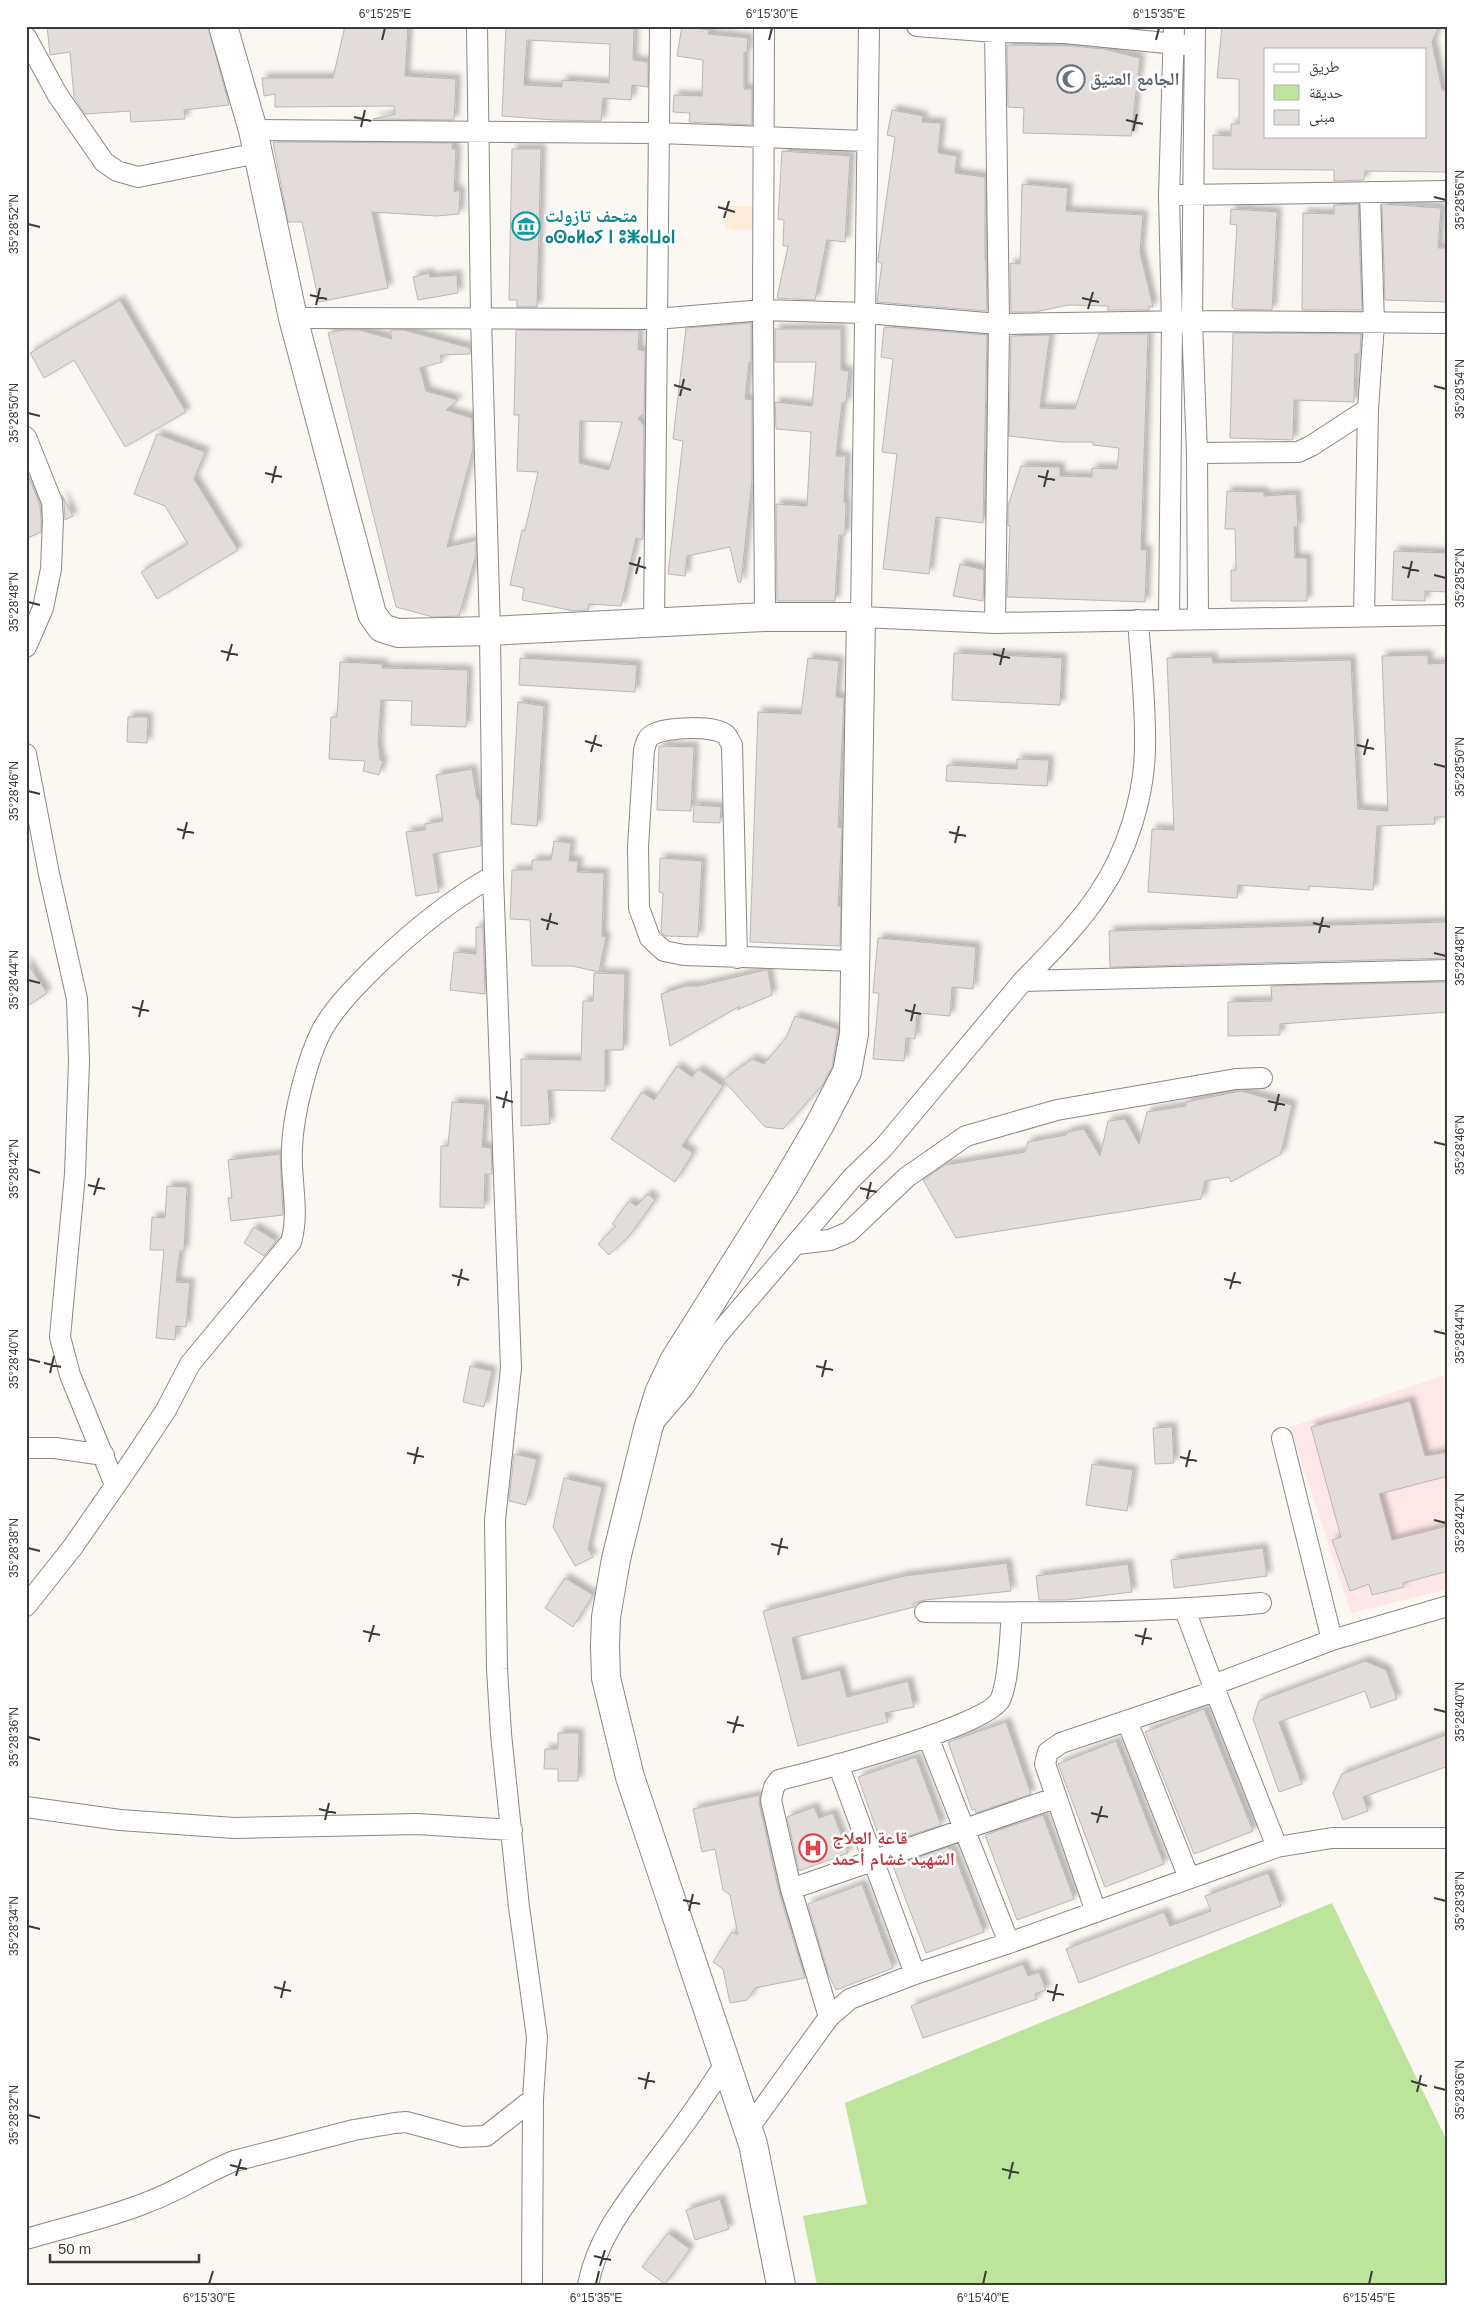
<svg xmlns="http://www.w3.org/2000/svg" width="1474" height="2311" viewBox="0 0 1474 2311" font-family="Arial,'Noto Naskh Arabic','Noto Sans Tifinagh',sans-serif">
<style>
.education{fill:#fee8e7}
.medical{fill:#fcebd9}
.green{fill:#bce59b}
.building{fill:#e2ddda;stroke:#bbb7b4;fill-rule:evenodd;filter:url(#shadow)}
.lines{fill:none;stroke-linecap:round;stroke-linejoin:round}
.street-casing{stroke:#8c8885;stroke-width:22}
.secondary-casing{stroke:#8c8885;stroke-width:30}
.street{stroke:#fff;stroke-width:20}
.secondary{stroke:#fff;stroke-width:28}
.ticks{fill:none;stroke:#3d3b3a;stroke-width:2}
.labels{text-anchor:middle;stroke-width:5;stroke-linejoin:round;paint-order:stroke}
.worship-label{font-size:18px;font-weight:bold;fill:#5b616d;stroke:#fff;text-anchor:start}
.culture-label{font-size:18px;font-weight:bold;fill:#0d838f;stroke:#fff;text-anchor:start}
.health-label{font-size:18px;font-weight:bold;fill:#be3a42;stroke:#fff;text-anchor:start}
.neatline{fill:none;stroke:#3d3b3a;stroke-width:2}
.ticks-label{font-size:12px;text-anchor:middle;fill:#3d3b3a}
</style>
<defs>
<filter id="shadow"><feDropShadow dx="4.5" dy="-4.5" stdDeviation="2.5" flood-color="#0004"/></filter>
</defs>
<rect width="100%" height="100%" fill="#fbf7f3"/>
<path class="education" d="M1448,1374v215l-97,24 -61,-186z"/>
<path class="medical" d="M725,206h35v24l-35,-1z"/>
<path class="green" d="M1332,1903l116,240v142h-631l-14,-69 64,-12 -22,-101z"/>
<path class="building" d="M47,26h161l21,79 -45,5 1,9 -54,3 -1,-11 -45,3 -11,-17 -4,-45 -20,3z
M345,26l14,2 49,-2 -3,50 51,3 -2,41 -81,-1 22,-5 -1,-8 -119,1v-13l-11,2 -2,-18h71z
M506,26h128l-1,34 15,2v25l-16,-2 -1,15 -28,-2 -2,23 -47,-1 -52,-4zM527,40l83,4 -1,39 -47,-3v7l-38,-2z
M682,26l27,4 -1,4 40,4 -1,15 -3,-1v37h8v36l-63,-3 1,-9 -17,-1 1,-17 28,1 1,-36 -26,-4z
M1222,26h217l-7,16 10,48h6v82l-83,-1 -1,9 -30,1v-11l-121,-1v-34l18,1v-12h8v-45l-22,-1zM1265,49h160v87h-160z
M1007,45l65,1 32,3 36,9 -9,78 -108,-3 1,-25 -16,-1z
M892,110l31,6 -1,6 19,1 -3,30 19,3 -2,17 30,4v83h1l1,51 -110,-9 5,-39 -4,-1v-3l17,-122 -8,-2z
M273,142l180,1 -1,6h4l-2,43 6,-2 -1,24 -22,2 -65,-4 16,76 -69,14 -17,-80h-14z
M512,149h29l-4,158h-20v-7h-8z
M782,151l68,5 -5,86 -18,-2 -12,60 -38,-2 11,-52h-5l1,-26 -6,-1z
M1022,184l46,4 -2,23 77,4 -3,37 13,55 -4,-1v4h-42l2,-4 -41,-1 -33,7h-24l-1,-49 10,1z
M1358,204l4,106h-60l1,-97 31,1v-9z
M1382,204l59,4 -3,40h10v54l-63,-2z
M1231,209l46,3 -5,98 -38,-1 -2,-2 5,-82 -7,-1z
M429,273l1,4 27,-2 1,18 -40,7 -5,-23z
M120,300l66,112 -61,35 -51,-87 -30,18 -14,-25z
M751,323v39h-2l-4,37 7,1v80l-11,102h-3l-8,-35 -43,9 -2,20 -17,-2 15,-133 -10,-2 13,-111z
M887,327l100,8 -4,188 -47,-6 -7,57 -46,-5 14,-115 -15,-2 11,-93 -12,-2 3,-29z
M775,329h66v41l8,1 -3,32h-4l-6,53h10l-2,46h2l-1,33h-6l-4,66h-58l-1,-97 31,2 4,-74 -35,-3 -1,-27 37,4 4,-44h-41z
M343,330h16l33,9 -2,-9h14l66,18v6l-30,1 2,7 -22,6 6,23 32,9 -12,10 26,8 1,32 -26,97 29,-7v15l-17,61 -26,1 -37,-10 -68,-274z
M516,330l123,1 -1,19 7,1 -1,63 -6,4 6,8 -1,109 -1,5 -6,-2 -15,68 -32,-2 -1,6 -15,1 -51,-11 2,-12 -14,-3 12,-55 3,1 13,-59 -21,-1 2,-56h-5zM580,421l42,1 -13,48 -30,-7z
M1233,333l128,1 -1,20h-5l-1,48 -60,-2 -1,40 -63,-2z
M1099,334h49l-7,216h6l-2,52 -138,-5 3,-71h-2v-20l13,-40 39,1v9l32,1v-9l25,1 2,-21 -26,-3v-3h-32l-52,-6 2,-100 39,-1 -10,73 35,1z
M157,434l48,18 -11,27 44,71 -81,49 -16,-27 47,-28 -23,-38 -31,-12z
M26,470l14,35 1,15v12l-15,7z
M1227,491l37,1v4l32,-2 2,33h-4l1,31h12v43h-76v-31h5l-1,-41h-10z
M62,495l11,21 -8,4 -1,-19z
M1394,551l54,2v39l-23,-1v10l-33,-1z
M960,564l24,6 -1,31 -30,-5z
M954,653l108,5 -2,47 -108,-5z
M1428,655v9l20,-1v154h-14l1,7 -58,2 -4,64 -64,-4v4l-71,-5 -1,13 -89,-6 4,-63 22,1 -7,-172 45,-1 1,6 138,-3 7,149 30,2 -6,-155z
M520,658l117,7 -2,27 -116,-7z
M808,658l31,3 -3,36 8,1 -6,129 4,1 -4,78h3l-1,40 -90,-4 8,-230 43,2z
M340,662l43,2 -1,4 86,2 -2,57 -55,-2 1,-24 -31,-1 -3,42 2,18 3,1 -4,14 -16,-4 2,-10 -36,-2 2,-42h6z
M518,702l26,4 -7,120 -26,-2z
M128,717h20l-1,26 -20,-1z
M659,746l35,1 -3,64 -34,-1z
M1017,759l32,1 -2,26 -101,-5 1,-16 70,4z
M472,769l5,30h2l1,7 1,40 -48,8 6,38 -23,4 -10,-64 19,-2v-6l18,-3 -7,-46z
M694,805l27,2 -1,16 -27,-1z
M554,841l17,2 -2,18h9l-1,11 27,1 -2,63 4,1 -7,35 -27,-6h-40l-2,-46 -20,-1 2,-49h20v-10h19z
M660,858l42,3 -4,76 -33,-1 -4,-4 2,-39 -4,-1z
M1448,922v36l-338,9 -1,-36z
M476,927h7l2,67 -35,-4 4,-38 22,2z
M878,938l98,9 -3,42 -21,-2 -2,29 -33,-3 -2,26 -9,-1 -2,23 -31,-2 6,-66h-6z
M26,961l21,32 -21,14z
M765,970h3l4,25 -35,15 3,-4 -70,40 -9,-52 24,-8h13z
M594,973l31,1 -2,76h-18v41l-57,-1 2,34 -29,2v-67l60,1 2,-59h10z
M1448,982v30l-168,12v11l-52,1v-34l44,-1 -1,-15z
M795,1016l43,13 -6,38 -9,17 -40,45 -18,-2 -42,-47 29,-21 12,5 22,-26z
M677,1066l15,11 6,-8 25,17 -41,60 11,7 -18,29 -64,-43 31,-47 12,8z
M1241,1091l51,14 -11,49 -50,28 -2,-5 -24,4 -4,18 -245,39 -33,-58 22,-15 80,-13 3,-10 38,-7 1,-3 17,-3 16,27 8,-35 17,-2 14,25 8,-32 39,-6v-4z
M452,1102l33,2 -3,43 9,1 1,26h-7l-1,34 -44,-1 1,-61h7z
M280,1154l3,61 -52,6 -3,-23h4l-4,-38z
M167,1186l20,1 -3,64h-4l-4,31 14,1 -4,44 -10,-1 -1,14 -19,-2 8,-88h-14l2,-33 13,1z
M648,1194l7,6 -26,36 -20,19 -11,-11 18,-18 -4,-2 17,-23 7,5z
M254,1227l22,14 -12,15 -20,-13z
M470,1366l22,5 -8,36 -21,-5z
M1410,1401l15,55 23,-4v24l-69,18 13,46 56,-14v45l-45,12 1,4 -32,8 -3,-11 -19,7 -18,-51 9,-3 -30,-110z
M1172,1427l2,36 -19,1 -2,-36z
M514,1454l23,5 -11,46 -17,-4z
M1092,1464l41,6 -6,41 -41,-6z
M564,1478l38,9 -14,62 5,8 -18,9 -22,-39z
M1263,1548l4,28 -93,12 -3,-28z
M1007,1563l4,28 -86,9 -11,3v4l-122,31 10,42 38,-10 7,27 61,-16 6,26 -29,6 3,9 -90,24 -35,-135 141,-35z
M1128,1564l4,28 -66,8h-27l-3,-24z
M565,1578l28,17 -20,32 -28,-19z
M1365,1661l21,9 11,29 -26,9 -6,-17 -86,31 23,62 -23,8 -26,-73 6,-18z
M1204,1709l49,122 -59,23 -49,-122z
M1006,1722l25,72 -55,19 -1,-4 -3,1 -24,-68z
M558,1733h21l-1,48h-20v-12h-14l1,-20h13z
M1448,1734v32l-85,31 5,14 -25,9 -10,-27 9,-19z
M1116,1741l48,123 -59,23 -47,-123z
M916,1757l25,68 -59,20 -24,-68z
M760,1795l-1,8 20,89 26,86 -50,10 -8,12 -17,3 -7,-34 -10,-7 19,-30 6,3 -8,-40 -7,-5 -8,-41 -13,3 -9,-43z
M814,1807l5,11 14,-5 15,40 -49,18 -12,-54z
M1043,1815l31,84 -57,21 -32,-85z
M948,1847l1,2 3,-1 32,84 -58,21 -33,-87z
M1268,1873l13,33 -202,77 -13,-34 98,-37 6,14 41,-15 -6,-15z
M862,1884l31,84 -57,22 -8,-17 -20,-69z
M1023,1964l5,12 11,-4 7,18 -11,4 2,5 -114,39 -12,-32z
M720,2199l9,30 -34,11 -9,-30z
M668,2233l22,16 -25,35 -23,-17z"/>
<g class="lines">
<g class="street-casing">
<path id="street" d="M477,26l4,292 9,313 3,245 18,492 -16,152 2,149 4,65 18,173 18,130 -4,62 -1,186
M764,26l-1,284 2,307
M869,26l-8,591 134,6 453,-8
M917,26l78,6 70,1 121,12
M995,26l4,298 -4,299
M1195,26l-3,295 5,132 1,166
M26,37l31,57 47,68 13,9 21,6 120,-24
M253,130l406,3 207,8
M1181,195l267,-4
M293,318l363,1 107,-9 102,3 134,11 193,-3 256,2
M26,437l26,65 1,18 -2,49 -8,39 -17,39
M1197,453l101,-1 13,-6 57,-37
M1364,616l4,-207 6,-85 -4,-132
M1169,620l3,-297 -3,-127 5,-170
M654,624l6,-598
M26,754l23,120 28,125 2,62 -4,113 -15,163 10,38 45,110
M737,958l-5,-213c-2,-3 -4,-8 -6,-10 -11,-10 -60,-8 -72,-1 -7,3 -8,9 -10,16l-6,97 1,61 11,30 14,13 20,4 170,6
M1023,981l425,-11
M797,1244l33,-4 19,-8 58,-55 59,-41 91,-26 179,-31 26,-1
M652,1424l31,-36 33,-51 136,-159 32,-31 139,-166c27,-28 56,-57 77,-89 27,-40 44,-95 45,-143 1,-43 -4,-86 -7,-129
M1282,1438l50,202
M26,1448h29l49,7
M26,1606l46,-58 59,-85 35,-53 24,-46 101,-122c9,-30 -1,-63 1,-94 1,-33 15,-89 30,-118 13,-23 33,-43 51,-61 37,-36 75,-68 120,-93
M1185,1610l28,75
M925,1612c113,1 224,1 336,-9
M1127,1721l62,157
M928,1737l81,206
M838,1764l77,210
M26,1807l94,13 114,8 183,-4 95,6
M1277,1847l55,-9h116
M791,1889l264,-91
M1096,1912l-51,-148 3,-12 13,-9 154,-52
M829,2017l-38,-128 -20,-89 3,-13 5,-7c37,-9 206,-53 221,-80 9,-17 10,-66 12,-87
M748,2129l81,-112 21,-18 65,-25 94,-31 268,-96 -64,-162 119,-45 116,-34
M26,2239c40,-12 83,-21 122,-37 30,-11 56,-29 86,-41l120,-31 41,-7 11,-1 56,15 24,-1 47,-37
M588,2285c9,-47 38,-82 65,-119 26,-34 51,-68 73,-104"/>
</g>
<g class="secondary-casing">
<path id="secondary" d="M223,26l30,104 40,188 79,296 10,14 16,5 92,-2 275,-14h96l-7,417 -7,38 -28,54 -35,60 -110,175 -15,32 -11,36 -32,130 -10,58 -1,29 1,32 24,99 123,367 28,141"/>
</g>
<use href="#street" class="street"/>
<use href="#secondary" class="secondary"/>
</g>
<path class="ticks" d="M382,40l3,-12M769,40l3,-12M1156,40l3,-12M354,117l17,4M1126,120l17,4M361,127l4,-17M1133,131l4,-17M1434,197l12,3M718,207l17,5M724,218l5,-17M28,224l12,3M310,295l17,4M1082,298l17,4M316,305l4,-17M1088,309l5,-17M674,385l17,5M1434,386l12,3M680,396l4,-17M28,413l12,3M265,473l17,4M1038,476l17,4M272,483l4,-17M1044,487l4,-17M629,563l17,5M1402,567l17,4M636,574l4,-17M1434,575l12,3M1408,578l4,-17M28,602l12,3M221,651l17,4M993,654l17,4M227,661l5,-17M1000,665l4,-17M585,741l17,5M1357,745l17,4M591,752l5,-17M1364,755l4,-16M1434,764l12,3M28,791l12,3M177,829l17,4M949,832l17,4M183,839l4,-17M955,843l4,-17M541,919l17,5M1313,923l17,4M547,930l4,-17M1319,933l4,-16M1434,953l12,3M28,980l12,3M132,1007l17,4M905,1010l16,4M139,1017l4,-17M911,1021l4,-17M496,1097l17,5M1268,1101l17,4M503,1108l4,-17M1275,1111l4,-17M1434,1142l12,3M28,1169l12,4M88,1185l17,4M860,1188l17,4M94,1195l5,-17M867,1199l4,-17M452,1275l17,5M1224,1279l17,4M458,1286l4,-17M1230,1289l5,-17M1434,1331l12,3M28,1359l12,3M44,1363l17,4M816,1366l17,4M50,1373l4,-17M822,1377l4,-17M407,1453l17,4M1180,1457l17,4M414,1464l4,-17M1186,1467l4,-17M1434,1520l12,3M771,1544l17,4M28,1548l12,3M778,1555l4,-17M363,1631l17,4M1135,1635l17,4M369,1642l5,-17M1142,1645l4,-17M1434,1709l12,3M727,1722l17,4M733,1733l5,-17M28,1737l12,3M319,1809l17,4M1091,1813l17,4M325,1820l4,-17M1097,1823l5,-17M1434,1898l12,3M683,1900l17,4M689,1911l4,-17M28,1926l12,3M274,1987l17,4M1047,1991l17,4M281,1998l4,-17M1053,2001l4,-17M638,2078l17,4M1411,2081l16,5M1434,2087l12,3M645,2089l4,-17M1417,2092l4,-17M28,2115l12,3M230,2165l17,4M1002,2169l17,4M236,2176l5,-17M1009,2179l4,-17M594,2256l17,4M600,2266l5,-16M209,2284l4,-13M596,2284l3,-13M983,2284l3,-13M1369,2284l3,-13"/>
<defs>
<g id="mosque-ring" transform="scale(1.4375)"><circle r="9.5" fill="#fff" stroke="#6b7280" stroke-width="1.5"/><path d="M3.5-4.9A6 6 0 1 0 3.5 4.9A5 5 0 1 1 3.5-4.9Z" fill="#6b7280"/></g>
<g id="museum-ring" transform="scale(1.4375)"><circle r="9.5" fill="#fff" stroke="#0f9aa8" stroke-width="1.5"/><path d="M0-6L6-3V-2H-6V-3ZM-5-1h2V3h-2ZM-1-1h2V3h-2ZM3-1h2V3H3ZM-6 4H6V6H-6Z" fill="#0f9aa8"/></g>
<g id="hospital-ring" transform="scale(1.4375)"><circle r="9.5" fill="#fff" stroke="#e0444e" stroke-width="1.5"/><path d="M-5-5h3v3.5h4V-5h3V5h-3V1.5h-4V5h-3Z" fill="#e0444e"/></g>
</defs>
<g fill-rule="evenodd">
<use href="#mosque-ring" x="1071" y="79"/>
<use href="#museum-ring" x="526" y="226"/>
<use href="#hospital-ring" x="813" y="1848"/>
</g>
<g class="labels">
<g class="worship-label">
<text x="1090" y="85">الجامع العتيق</text>
</g>
<g class="culture-label">
<text x="545" y="222">متحف تازولت<tspan x="545" dy="21">ⴰⵙⴰⵍⴰⵢ ⵏ ⵓⵥⴰⵡⴰⵏ</tspan></text>
</g>
<g class="health-label">
<text x="832" y="1844">قاعة العلاج<tspan x="832" dy="21">الشهيد غشام أحمد</tspan></text>
</g>
</g>
<rect width="1474" height="2311" fill="none" stroke="#ffffff" stroke-width="55"/>
<rect x="1264" y="48" width="162" height="90" fill="#ffffff" stroke="#b1b1b0"/>
<rect x="1274" y="64" width="25" height="8" fill="#ffffff" stroke="#b1b1b0"/>
<text x="1309" y="72" font-size="15" fill="#3d3b3a">طريق</text>
<rect x="1274" y="85" width="25" height="15" fill="#bce59b" stroke="#b1b1b0"/>
<text x="1309" y="98" font-size="15" fill="#3d3b3a">حديقة</text>
<rect x="1274" y="110" width="25" height="15" fill="#e2ddda" stroke="#b1b1b0"/>
<text x="1309" y="122" font-size="15" fill="#3d3b3a">مبنى</text>
<path d="M50 2254v8h149v-8" fill="none" stroke="#3d3b3a" stroke-width="2.5"/>
<text x="58" y="2254" font-size="15" fill="#3d3b3a" stroke="#ffffff" stroke-width="4" paint-order="stroke">50 m</text>
<rect x="28" y="28" width="1418" height="2256" class="neatline"/>
<g class="ticks-label">
<text x="385" y="18">6°15'25"E</text>
<text x="772" y="18">6°15'30"E</text>
<text x="1159" y="18">6°15'35"E</text>
<text transform="translate(1460 200) rotate(-90)" y="4">35°28'56"N</text>
<text transform="translate(14 224) rotate(-90)" y="4">35°28'52"N</text>
<text transform="translate(1460 389) rotate(-90)" y="4">35°28'54"N</text>
<text transform="translate(14 413) rotate(-90)" y="4">35°28'50"N</text>
<text transform="translate(1460 578) rotate(-90)" y="4">35°28'52"N</text>
<text transform="translate(14 602) rotate(-90)" y="4">35°28'48"N</text>
<text transform="translate(1460 767) rotate(-90)" y="4">35°28'50"N</text>
<text transform="translate(14 791) rotate(-90)" y="4">35°28'46"N</text>
<text transform="translate(1460 956) rotate(-90)" y="4">35°28'48"N</text>
<text transform="translate(14 980) rotate(-90)" y="4">35°28'44"N</text>
<text transform="translate(1460 1145) rotate(-90)" y="4">35°28'46"N</text>
<text transform="translate(14 1169) rotate(-90)" y="4">35°28'42"N</text>
<text transform="translate(1460 1334) rotate(-90)" y="4">35°28'44"N</text>
<text transform="translate(14 1359) rotate(-90)" y="4">35°28'40"N</text>
<text transform="translate(1460 1523) rotate(-90)" y="4">35°28'42"N</text>
<text transform="translate(14 1548) rotate(-90)" y="4">35°28'38"N</text>
<text transform="translate(1460 1712) rotate(-90)" y="4">35°28'40"N</text>
<text transform="translate(14 1737) rotate(-90)" y="4">35°28'36"N</text>
<text transform="translate(1460 1901) rotate(-90)" y="4">35°28'38"N</text>
<text transform="translate(14 1926) rotate(-90)" y="4">35°28'34"N</text>
<text transform="translate(1460 2090) rotate(-90)" y="4">35°28'36"N</text>
<text transform="translate(14 2115) rotate(-90)" y="4">35°28'32"N</text>
<text x="209" y="2302">6°15'30"E</text>
<text x="596" y="2302">6°15'35"E</text>
<text x="983" y="2302">6°15'40"E</text>
<text x="1369" y="2302">6°15'45"E</text>
</g>
</svg>
